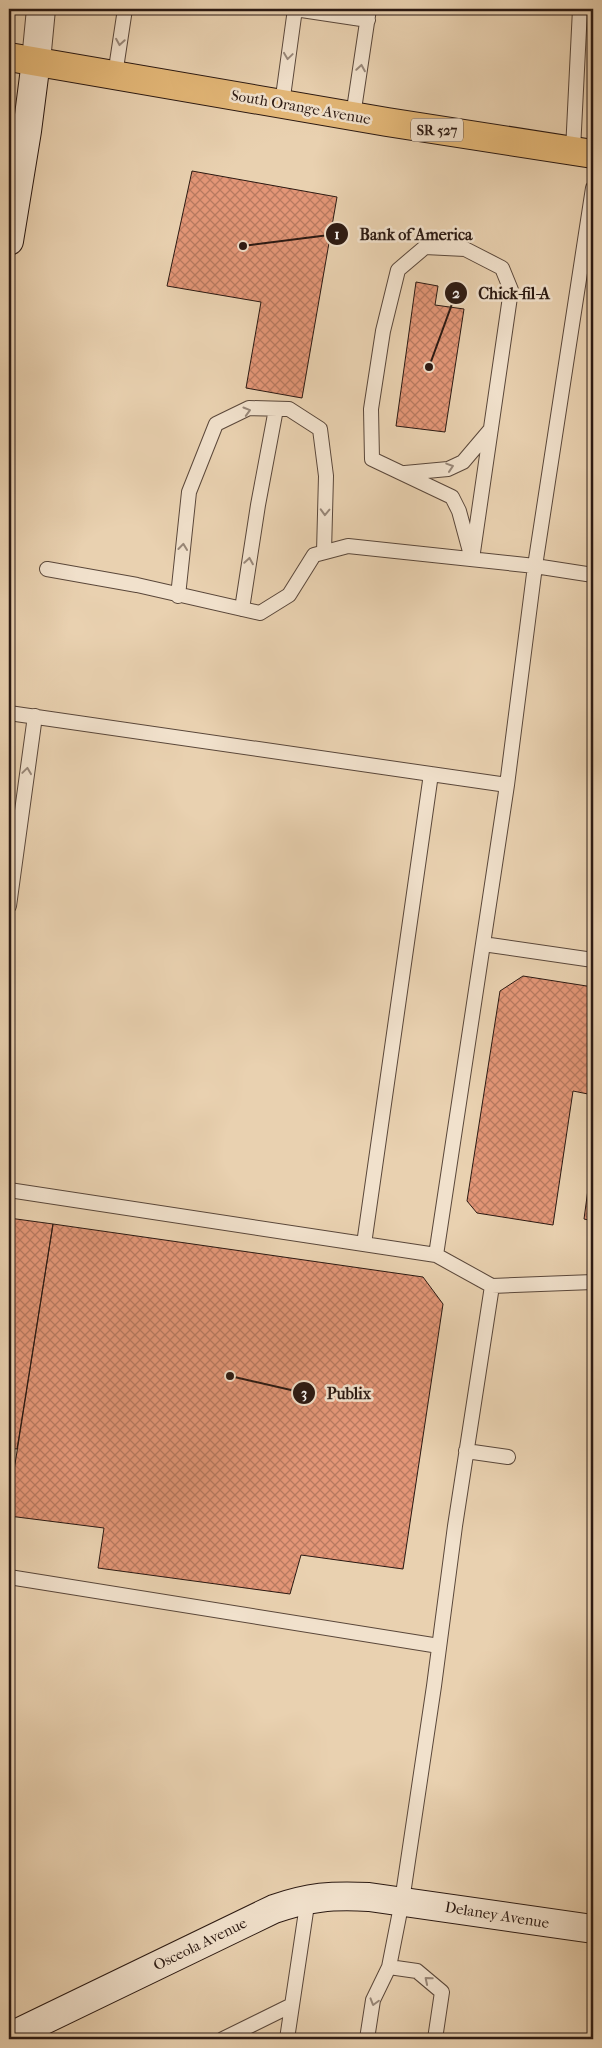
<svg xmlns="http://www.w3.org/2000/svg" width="602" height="2048" viewBox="0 0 602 2048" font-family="'IM FELL French Canon',serif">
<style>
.building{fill:url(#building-cross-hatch);stroke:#2b1912}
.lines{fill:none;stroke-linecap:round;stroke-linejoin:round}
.lane-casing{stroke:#5a473a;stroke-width:16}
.street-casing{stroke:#5a473a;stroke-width:30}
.secondary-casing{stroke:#2b1912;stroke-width:30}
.primary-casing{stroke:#2b1912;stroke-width:30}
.lane{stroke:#f1e1cc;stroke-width:14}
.street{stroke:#f1e1cc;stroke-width:28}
.secondary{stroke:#f1e1cc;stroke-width:28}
.primary{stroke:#e4b878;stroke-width:28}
.oneway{stroke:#988778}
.labels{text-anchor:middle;stroke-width:5;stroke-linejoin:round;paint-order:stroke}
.shield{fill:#f1e1cc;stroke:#66554a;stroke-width:1}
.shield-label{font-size:14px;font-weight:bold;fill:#2b1912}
.street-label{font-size:15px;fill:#2b1912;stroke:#f1e1cc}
.leader{fill:none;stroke:#2b1912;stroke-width:2}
.callout-dot{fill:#2b1912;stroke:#f1e1cc;stroke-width:2}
.mark-label{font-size:15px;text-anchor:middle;font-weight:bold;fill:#fff}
.callout-label{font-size:16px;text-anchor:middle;font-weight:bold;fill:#2b1912;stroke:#f1e1cc;stroke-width:5;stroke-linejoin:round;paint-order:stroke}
</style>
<defs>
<pattern id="building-cross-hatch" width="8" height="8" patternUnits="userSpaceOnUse" patternTransform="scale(1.25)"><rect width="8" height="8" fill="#e39677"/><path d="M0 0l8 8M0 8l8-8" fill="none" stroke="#b87a60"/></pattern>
</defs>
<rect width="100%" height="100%" fill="#e9d1b0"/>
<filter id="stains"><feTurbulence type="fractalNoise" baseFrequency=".004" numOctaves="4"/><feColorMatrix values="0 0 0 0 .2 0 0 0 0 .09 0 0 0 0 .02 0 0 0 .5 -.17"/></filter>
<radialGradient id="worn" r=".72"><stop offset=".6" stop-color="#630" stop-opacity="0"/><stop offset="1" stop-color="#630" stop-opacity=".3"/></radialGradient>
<path class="building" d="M192,171l145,26 -35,201 -56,-10 15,-86 -94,-16z
M416,282l22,4 -3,19 29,4 -19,123 -49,-6z
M523,976l70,11v108l-20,-4 -20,134 -76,-12 -10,-12 33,-210z
M593,1152v69l-9,-2z
M9,1218l44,6 -36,225 -8,-1z
M53,1224l370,53 20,27 -40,265 -102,-14 -11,39 -192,-26 6,-40 -95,-12v-14z"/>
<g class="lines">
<g class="lane-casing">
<path id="lane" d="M295,9l73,11
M115,75l10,-66
M282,104l13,-95
M353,116l16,-107
M573,150l7,-141
M425,247l40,2 37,19 9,22 -39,269 -13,-48 -7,-14 -80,-38 -1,-50 12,-78 15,-61z
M405,473l43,-4 15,-7 28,-33
M47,569l90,16 123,28 29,-18 25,-40 34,-9 187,20 58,9
M178,596l11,-104 27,-68 33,-16 40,1 31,20 6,47 -2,76
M242,609l16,-104 18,-96
M9,713l498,72
M9,906l26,-190
M483,944l110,16
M9,1190l427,65 56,31 101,-4
M364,1244l67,-470
M436,1255l71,-470 28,-219 58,-378
M466,1451l42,6
M9,1577l430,69
M389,1967l28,4 25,21 -7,47
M223,2039l69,-34
M287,2039l21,-141
M367,2039l6,-39 16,-33 13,-66 32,-215 21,-160 37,-240"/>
</g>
<g class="street-casing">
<path id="street" d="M36,61l5,-52"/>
</g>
<g class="secondary-casing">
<path id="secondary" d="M9,241l18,-110 9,-70
M9,2037l265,-128c35,-12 57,-14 95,-12l224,32"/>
</g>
<g class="primary-casing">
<path id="primary" d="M9,57l378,65 206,32"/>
</g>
<use href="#lane" class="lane"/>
<use href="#street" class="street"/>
<use href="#secondary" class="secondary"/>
<use href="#primary" class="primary"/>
</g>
<defs><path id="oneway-chevron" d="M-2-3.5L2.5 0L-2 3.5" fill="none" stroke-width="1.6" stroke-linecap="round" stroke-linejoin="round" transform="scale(1.25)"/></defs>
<g class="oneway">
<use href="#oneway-chevron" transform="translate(120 42) rotate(99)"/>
<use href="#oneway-chevron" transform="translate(288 56) rotate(98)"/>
<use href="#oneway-chevron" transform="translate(361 68) rotate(-81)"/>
<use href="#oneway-chevron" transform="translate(247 411) rotate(-16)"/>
<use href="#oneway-chevron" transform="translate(450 467) rotate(-18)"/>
<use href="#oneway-chevron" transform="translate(325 512) rotate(92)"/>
<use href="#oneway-chevron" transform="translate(183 547) rotate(-84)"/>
<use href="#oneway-chevron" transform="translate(249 561) rotate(-81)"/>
<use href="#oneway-chevron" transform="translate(27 771) rotate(-82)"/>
<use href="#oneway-chevron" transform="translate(428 1980) rotate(-140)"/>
<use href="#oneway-chevron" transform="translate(374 2002) rotate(106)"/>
</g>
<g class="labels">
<rect class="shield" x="411" y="118.5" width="52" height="23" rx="4"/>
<g class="shield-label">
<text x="437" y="135">SR 527</text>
</g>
<g class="street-label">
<text transform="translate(301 107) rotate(10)" y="5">South Orange Avenue</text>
<text transform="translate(497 1915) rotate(9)" y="5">Delaney Avenue</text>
<text transform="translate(200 1944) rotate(-26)" y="5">Osceola Avenue</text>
</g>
</g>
<path class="leader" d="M243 246L337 234M429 367L456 293M230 1376L304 1393"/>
<g class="callout-dot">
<circle cx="243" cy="246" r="5"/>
<circle cx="429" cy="367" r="5"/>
<circle cx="230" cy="1376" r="5"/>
<circle cx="337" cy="234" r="12"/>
<circle cx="456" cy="293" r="12"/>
<circle cx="304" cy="1393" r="12"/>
</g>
<g class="mark-label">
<text x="337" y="239">1</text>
<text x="456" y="298">2</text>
<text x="304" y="1398">3</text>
</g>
<g class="callout-label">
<text x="416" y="240">Bank of America</text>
<text x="514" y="299">Chick-fil-A</text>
<text x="349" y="1399">Publix</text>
</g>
<rect width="602" height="2048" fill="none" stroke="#e9d1b0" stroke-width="30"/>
<rect x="10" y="10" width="582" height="2028" fill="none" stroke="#2b1912" stroke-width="2.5"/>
<rect x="15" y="15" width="572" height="2018" fill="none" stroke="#2b1912"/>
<rect width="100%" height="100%" filter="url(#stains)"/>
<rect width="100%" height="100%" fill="url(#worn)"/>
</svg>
